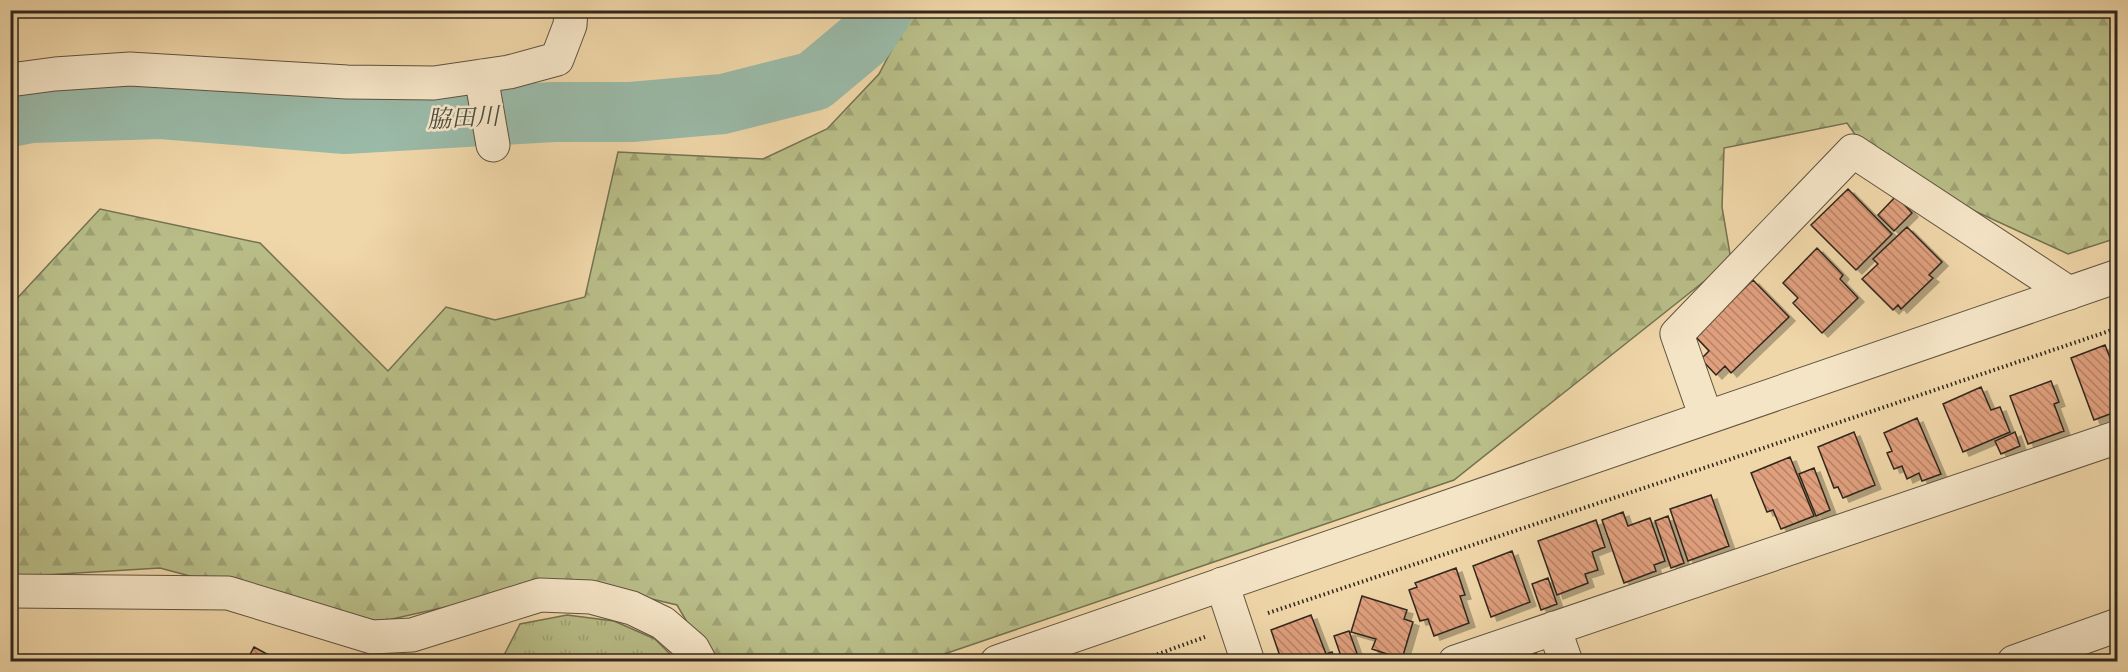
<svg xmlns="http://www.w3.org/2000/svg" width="2128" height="672" viewBox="0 0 2128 672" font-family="'IM FELL DW Pica','Noto Serif JP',serif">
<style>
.grass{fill:url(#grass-tufts);stroke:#747252;stroke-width:1.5}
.forest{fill:url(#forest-firs);stroke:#747252;stroke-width:1.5}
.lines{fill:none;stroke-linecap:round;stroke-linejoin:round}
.river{stroke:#9abaa8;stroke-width:60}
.building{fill:url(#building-back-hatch);stroke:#30271d;stroke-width:1.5;filter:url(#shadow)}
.minor-casing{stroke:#605340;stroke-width:35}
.tertiary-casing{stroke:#605340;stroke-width:35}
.path{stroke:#30271d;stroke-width:4;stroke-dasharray:1.5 3;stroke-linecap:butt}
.minor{stroke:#f5e5c7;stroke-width:33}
.tertiary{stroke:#f5e5c7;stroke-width:33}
.labels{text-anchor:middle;stroke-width:5;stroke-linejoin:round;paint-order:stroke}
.water-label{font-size:24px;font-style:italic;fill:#4a4c40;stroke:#f5e5c7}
</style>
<defs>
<pattern id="grass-tufts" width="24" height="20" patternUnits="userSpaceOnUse" patternTransform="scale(1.5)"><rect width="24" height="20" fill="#b9be88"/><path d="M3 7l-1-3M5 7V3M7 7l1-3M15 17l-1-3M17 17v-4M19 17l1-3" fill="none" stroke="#9fa375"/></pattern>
<pattern id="forest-firs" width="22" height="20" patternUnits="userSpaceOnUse" patternTransform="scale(1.5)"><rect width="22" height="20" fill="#b9be88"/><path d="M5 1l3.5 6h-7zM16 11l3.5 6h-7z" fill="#9fa375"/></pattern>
<pattern id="building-back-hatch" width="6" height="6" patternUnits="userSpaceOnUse" patternTransform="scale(1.5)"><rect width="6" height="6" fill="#e09f7d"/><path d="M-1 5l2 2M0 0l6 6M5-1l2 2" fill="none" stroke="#b68266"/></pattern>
<filter id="shadow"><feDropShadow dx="6" dy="4" stdDeviation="0" flood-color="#0004"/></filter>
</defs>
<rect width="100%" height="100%" fill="#f0d7a9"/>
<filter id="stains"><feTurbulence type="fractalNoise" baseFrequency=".00333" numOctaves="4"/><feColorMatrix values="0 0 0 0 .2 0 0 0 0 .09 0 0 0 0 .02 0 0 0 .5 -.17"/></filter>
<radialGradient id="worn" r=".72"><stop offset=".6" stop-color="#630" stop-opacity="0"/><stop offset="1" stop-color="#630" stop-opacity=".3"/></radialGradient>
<path class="grass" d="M567,615l47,6 41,18 22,22h-176l19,-37z"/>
<path class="forest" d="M912,11h1205v227l-49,16 -191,-88 -30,-43 -123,25 -2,59 9,53 -277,220 -530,181h-214l-33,-56 -80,-19h-58l-169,38 -210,-56 -149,9 -1,-271 90,-97 160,34 128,128 58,-64 49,13 90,-23 33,-145 145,7 64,-30 52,-55z"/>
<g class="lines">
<path class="river" d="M10,117l21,-4 130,-4 184,15 209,-12h77l92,-8 91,-23 49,-41 20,-30"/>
</g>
<path class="building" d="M1848,189l44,45 -36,36 -45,-45z
M1896,196l16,17 -18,18 -16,-16z
M1907,227l35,35 -13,13 4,3 -32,31 -3,-4 -5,5 -31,-31 16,-15 -5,-5z
M1817,248l26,27 -3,4 18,19 -36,35 -29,-30 5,-5 -15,-15z
M1753,280l36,37 -58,56 -6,-7 -9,9 -15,-16 8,-8 -14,-15z
M2105,345l13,33v10l-2,1 2,22 -24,9 -23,-62z
M2051,381l8,21 -5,2 10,27 -36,13 -18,-48z
M1981,387l10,23 9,-3 10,25 -47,20 -20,-48z
M1917,418l24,56 -19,7 -3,-8 -12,6 -5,-13 -8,3 -7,-16 5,-2 -8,-18z
M1854,432l21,53 -32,13 -5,-11 -4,1 -16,-41z
M2015,432l5,14 -19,8 -6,-13z
M1790,457l24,59 -33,13 -8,-19 -6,2 -16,-39z
M1814,468l16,42 -14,6 -17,-42z
M1711,495l18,51 -41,15 -18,-52z
M1623,512l5,14 22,-8 15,43 -11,4 2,6 -32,12 -22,-63z
M1668,516l16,47 -13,5 -16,-47z
M1596,520l9,27 -13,5 6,18 -13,4 3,9 -31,12 -19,-54z
M1512,551l18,51 -39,15 -18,-51z
M1456,568l9,27 -5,1 9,27 -35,13 -6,-17 -8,2 -11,-31 8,-3 -2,-4z
M1548,578l9,26 -16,6 -9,-26z
M1362,596l45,14 -3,9 9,3 -11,37 -30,-10 4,-10 -25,-7z
M1311,615l15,39 6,-2 4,10h-54l-11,-32z
M1349,631l11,31h-17l-9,-26z
M254,647l22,12 -2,3h-28z
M1536,653l3,9h-27z"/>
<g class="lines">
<g class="minor-casing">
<path id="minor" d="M481,76l12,69
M10,80l45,-6 75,-5 217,13 87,1 75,-11 48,-13 13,-34 1,-15
M1706,417l-29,-83 176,-183 216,142
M1222,584l26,78
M10,591l218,2 144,44 40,-2 128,-40 51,2 41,11 31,15 30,26 7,13
M1554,628l12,34
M1455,662l663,-225
M2014,662l104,-37"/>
</g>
<g class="tertiary-casing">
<path id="tertiary" d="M997,662l1121,-386"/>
</g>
<path class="path" d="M1268,613l454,-151 396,-134
M1136,662l69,-25"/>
<use href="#minor" class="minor"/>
<use href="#tertiary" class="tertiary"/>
</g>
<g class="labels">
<g class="water-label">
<text transform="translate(463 118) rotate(-3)" y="8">脇田川</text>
</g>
</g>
<rect width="2128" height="672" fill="none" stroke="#f0d7a9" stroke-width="36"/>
<rect x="12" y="12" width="2104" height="648" fill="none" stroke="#30271d" stroke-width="3"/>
<rect x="18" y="18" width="2092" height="636" fill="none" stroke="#30271d" stroke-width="1.5"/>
<rect width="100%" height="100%" filter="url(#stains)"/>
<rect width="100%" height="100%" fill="url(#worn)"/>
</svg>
